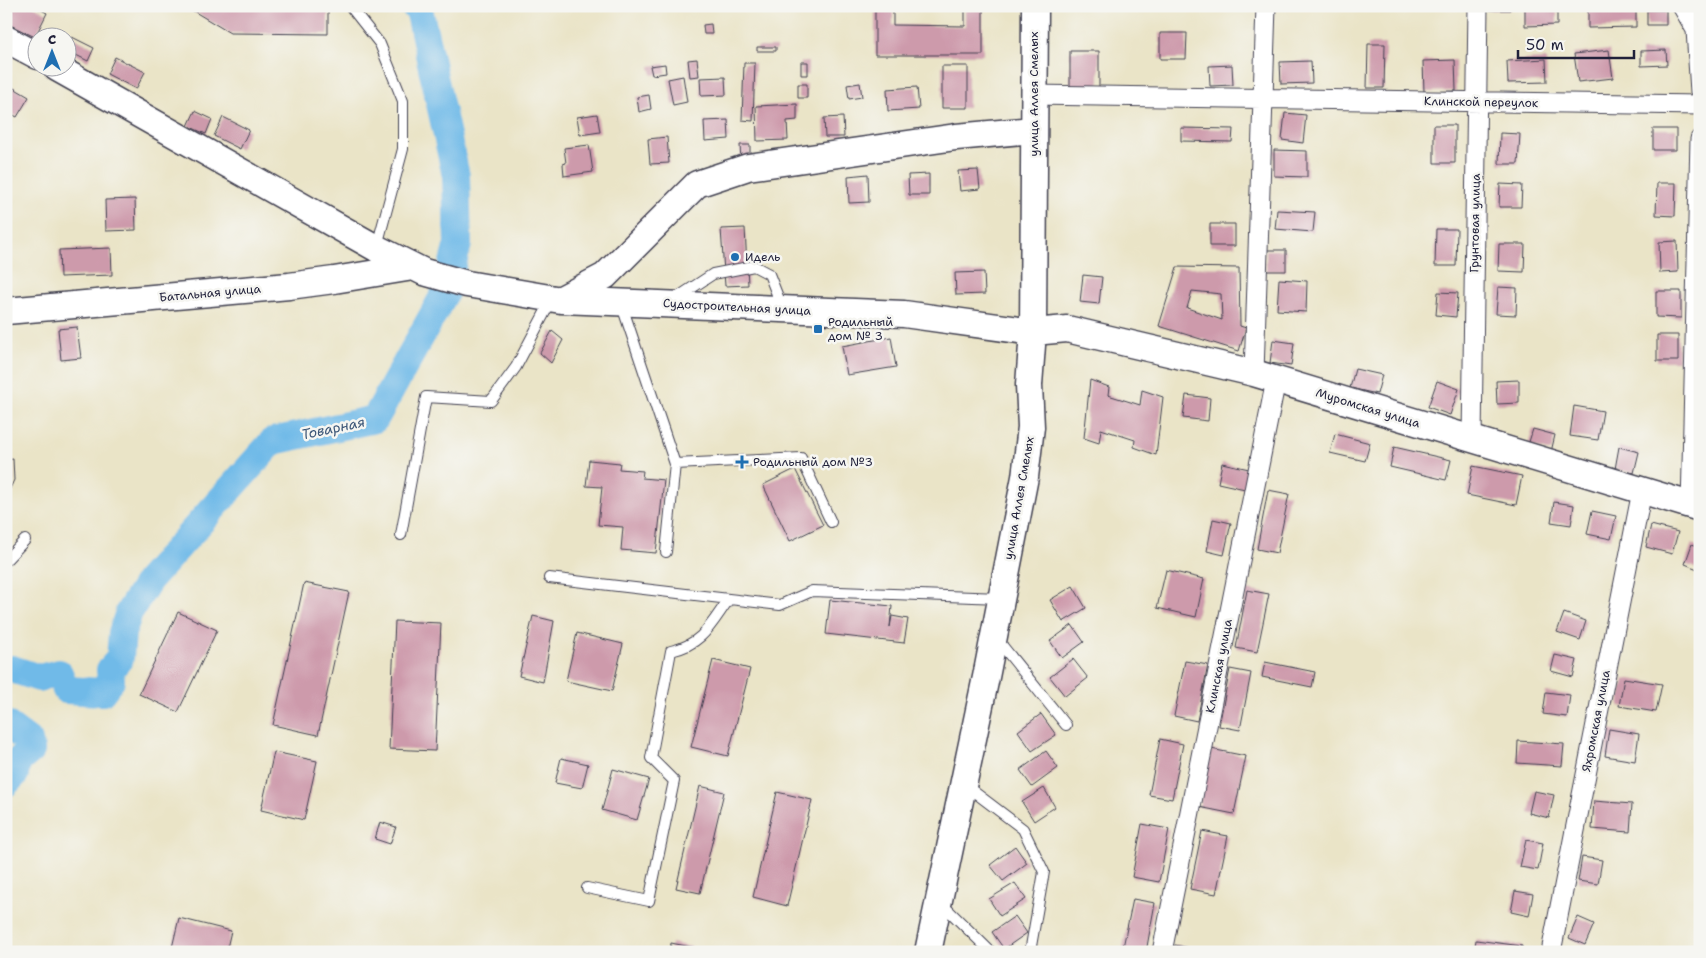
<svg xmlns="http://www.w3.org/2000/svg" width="1706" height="958" viewBox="0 0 1706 958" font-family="'Shantell Sans',sans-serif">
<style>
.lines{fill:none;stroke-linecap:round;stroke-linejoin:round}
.river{stroke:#6fbae8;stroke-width:28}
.building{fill:#cd9aab;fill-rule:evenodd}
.service-casing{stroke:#403f50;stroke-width:12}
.minor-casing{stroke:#403f50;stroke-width:21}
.secondary-casing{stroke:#403f50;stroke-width:29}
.service{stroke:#fff;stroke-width:10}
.minor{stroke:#fff;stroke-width:19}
.secondary{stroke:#fff;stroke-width:26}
.poi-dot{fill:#1f6fb2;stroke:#f6f6f2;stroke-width:2}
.labels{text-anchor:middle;stroke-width:5;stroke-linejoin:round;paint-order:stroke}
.street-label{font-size:12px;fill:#22223b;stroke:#f6f6f2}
.poi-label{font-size:12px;fill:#22223b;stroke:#f6f6f2;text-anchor:start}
.water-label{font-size:14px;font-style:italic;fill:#3d5778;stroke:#f6f6f2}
</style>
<rect width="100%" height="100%" fill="#f6f6f2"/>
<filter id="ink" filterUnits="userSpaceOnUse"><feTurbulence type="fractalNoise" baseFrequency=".02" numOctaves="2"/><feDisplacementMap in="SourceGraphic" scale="10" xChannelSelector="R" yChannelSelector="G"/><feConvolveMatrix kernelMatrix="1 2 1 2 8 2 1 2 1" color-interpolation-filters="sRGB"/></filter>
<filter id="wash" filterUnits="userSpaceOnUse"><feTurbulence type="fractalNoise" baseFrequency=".0096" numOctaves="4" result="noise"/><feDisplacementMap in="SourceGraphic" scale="20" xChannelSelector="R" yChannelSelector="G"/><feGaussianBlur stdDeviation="1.12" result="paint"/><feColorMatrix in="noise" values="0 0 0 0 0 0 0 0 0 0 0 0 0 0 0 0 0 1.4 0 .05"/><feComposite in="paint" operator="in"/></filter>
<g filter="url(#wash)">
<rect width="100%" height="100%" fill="#eae4c7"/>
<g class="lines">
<path class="river" d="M6,670l6,-1 27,9 20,-5 7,17 36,2 9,-12 -1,-10 10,-12 2,-25 7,-21 20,-32 124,-139 102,-22 70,-126 13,-49 -2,-68 -37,-167 -5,-3
M6,724l23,17 2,9 -14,12 -2,12 -9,9"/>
</g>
<g id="blocks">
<path class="building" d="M14,6h20l13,7 -12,24 -29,-14z
M185,6h143v28l-98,-1z
M875,6h18v19l72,1v-20h18v49h-108z
M1488,6h22v4h-22z
M1525,6h32v19l-32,1z
M1588,6h48v21l-48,1z
M1647,10h19v15h-19z
M711,24l1,10h-8l-1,-9z
M1160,33h27l-1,26h-26z
M72,37l22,11 -6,13 -20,-10z
M1368,44h17l-1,44h-17z
M757,47h19v4h-19z
M1609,50l4,28 -35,4 -4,-28z
M1666,50l1,15 -26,1v-15z
M1070,51h29v36h-29z
M115,57l30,15 -9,17 -29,-15z
M697,59l2,17 -9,1 -2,-17z
M1546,59l1,23 -39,1 -1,-22z
M1455,60l1,31 -32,1 -1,-31z
M1311,61l1,22 -31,1 -1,-22z
M801,62h7v13h-7z
M744,63h11l-2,58 -11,-1z
M665,64l1,9 -14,2 -2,-9z
M1232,65l1,20 -23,1 -1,-20z
M942,66h26v42h-26z
M683,76l4,26 -14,3 -5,-26z
M725,77l1,18 -25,1 -1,-18z
M860,83l2,14 -13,2 -2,-14z
M7,84l22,13 -12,20 -11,-6z
M798,84h9v14h-9z
M917,87l2,22 -31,2 -1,-22z
M649,95l2,14 -12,3 -2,-15z
M797,104v16l-10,1 1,19 -31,1 -1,-35z
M195,111l17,8 -6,15 -18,-8z
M1285,113l21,2 -3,28 -21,-3z
M597,114l3,18 -20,3 -3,-18z
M223,117l26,13 -9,19 -26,-13z
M843,117l1,20h-19l-1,-19z
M728,120l1,19 -24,2 -1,-20z
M1434,125h21v38h-21z
M1181,128l52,1 -1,13 -51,-1z
M1653,129h23v21h-23z
M1500,133l20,1 -2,30h-19z
M667,137l2,26 -19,1 -2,-25z
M589,145l4,27 -29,4 -1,-12 3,-1 -2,-15z
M740,145h10v15h-9z
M1274,150l33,1v26l-33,-1z
M978,170l2,19 -20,2 -2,-20z
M868,174l1,28 -20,1 -1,-27z
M929,174v21h-20l-1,-20z
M1657,183h19l-1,33 -19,-1z
M1500,184l22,1 -1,22h-22z
M135,199l1,31 -30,1 -1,-31z
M1277,210l38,2 -2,20 -38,-3z
M1210,224h25v22h-25z
M745,228l3,57 -23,1 -4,-57z
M1436,229h21l-1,37h-21z
M1677,241l1,31 -18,1 -1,-31z
M1499,244h26l-1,28 -26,-1z
M111,248l1,27 -52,2 -1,-27z
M1266,250h20v21h-20z
M1177,267l62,1 1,58 6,2 -7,23 -80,-25zM1192,291l29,3 1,26 -35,-12z
M984,272l1,22 -29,1 -1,-22z
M1083,275l19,2 -3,27 -19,-2z
M1279,279l28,2 -1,31 -29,-2z
M1498,287l19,1 -1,27 -20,-1z
M1656,291h25v27l-25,-1z
M1438,292l20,1 -2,24 -20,-2z
M77,327l4,31 -20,2 -3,-31z
M552,331l11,9 -12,23 -11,-10z
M1657,335h21v26h-21z
M891,337l5,30 -49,8 -5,-29z
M1273,340l21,3 -3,23 -21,-3z
M1355,369l27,6 -5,19 -27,-6z
M1090,380l19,7 -1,8 32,10 2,-15 21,7 -7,58 -22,-8 1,-7 -34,-11 -2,14 -15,-5z
M1519,380v23l-22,1 -1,-23z
M1437,381l22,8 -9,26 -22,-8z
M1186,395l24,3 -2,23 -25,-3z
M1574,406l29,5 -5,29 -28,-4z
M1533,429l22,6 -4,17 -23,-7z
M1335,434l35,9 -5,18 -35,-8z
M1394,447l57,13 -5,20 -56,-13z
M1619,447l20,5 -5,21 -19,-4z
M13,459l1,21 -8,17v-37z
M589,460l31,3 -1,6 24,2 -1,7 22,2 -8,73 -35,-3 2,-23 -25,-2 4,-38 -16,-1z
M1222,463l27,6 -4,20 -27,-6z
M1473,466l49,10 -6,29 -49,-10z
M795,469l28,56 -33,16 -27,-56z
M1268,490l21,4 -12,59 -20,-4z
M1554,502l20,3 -3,20 -20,-3z
M1592,511l24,5 -5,23 -24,-5z
M1213,519l18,4 -7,32 -17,-4z
M1651,525l27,7 -6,22 -26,-7z
M1692,544l8,3v23l-15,-6z
M1166,570l38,9 -8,38 -39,-9z
M304,583l45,9 -31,143 -45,-10z
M1073,586l13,22 -23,14 -13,-22z
M1247,590l22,4 -12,58 -21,-4z
M830,600l62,6 -2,21 2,-11 16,3 -4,24 -78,-9z
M178,612l39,18 -39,82 -39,-18z
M1564,613l22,8 -6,19 -23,-8z
M533,616l21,5 -11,61 -24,-6z
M395,621l46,2 -6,128 -46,-2z
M1072,625l12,17 -22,16 -12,-17z
M577,633l46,11 -11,47 -46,-10z
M1555,655l22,5 -4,17 -22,-6z
M1073,659l15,19 -23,18 -15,-19z
M713,660l37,9 -22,87 -37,-9z
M1185,661l23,4 -11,56 -23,-5z
M1265,662l50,10 -3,15 -50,-10z
M1230,669l21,4 -11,57 -21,-4z
M1624,678l38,6 -6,28 -37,-6z
M1546,692l24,3 -3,22 -24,-3z
M1041,714l15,21 -24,16 -14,-20z
M1609,729l30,5 -4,27 -30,-5z
M1160,739l23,5 -11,55 -23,-4z
M1518,741l46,3 -2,22 -45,-3z
M1211,749l35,7 -12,58 -35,-7z
M1046,751l12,17 -26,19 -12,-17z
M274,752l43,9 -13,59 -43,-10z
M561,758l27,6 -6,24 -27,-5z
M613,769l36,10 -12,41 -35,-10z
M700,786l24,6 -24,101 -24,-5z
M1044,788l11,19 -21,14 -12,-19z
M1534,791l20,4 -5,23 -20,-5z
M777,792l35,8 -25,106 -34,-9z
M1594,801l38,3 -2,28 -38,-3z
M380,822l16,5 -6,17 -15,-5z
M1142,824l27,5 -10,53 -27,-5z
M1202,831l26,5 -12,58 -26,-5z
M1526,840l17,3 -5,27 -18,-3z
M1015,846l12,17 -24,18 -13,-16z
M1582,857l20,3 -4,24 -20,-3z
M1015,883l11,16 -26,17 -11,-17z
M1515,891l18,3 -4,22 -18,-4z
M1133,899l22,4 -9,49h-24z
M1015,916l12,17 -23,16 -12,-17z
M1578,917l16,7 -9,21 -16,-7z
M179,918l52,13 -5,21h-55z
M1476,940l46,6v6h-48z
M671,943l41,8 -1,1h-41z
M1175,945l26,5v2h-27z"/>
</g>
</g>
<g filter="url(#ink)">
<use href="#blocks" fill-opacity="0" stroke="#403f50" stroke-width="1"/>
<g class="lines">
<g class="service-casing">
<path id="service" d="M350,6l30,38 23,57v48l-26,97
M675,299l38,-25 41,-8 15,8 13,33
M621,303l54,161 -9,88
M675,464l126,-6 30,64
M401,535l25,-138 65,4 25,-34 36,-68
M6,560l19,-20
M549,578l231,27 32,-14 188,7
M996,638l70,87
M965,785l58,44 21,43 -14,80
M587,888l62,13 25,-120 -23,-23 20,-107c32,-7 40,-27 58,-52
M941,903l50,49"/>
</g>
<g class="minor-casing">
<path id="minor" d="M1682,6l14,24 4,62
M1033,95l667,10
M1254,373l12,-367
M1472,439l6,-433
M1691,506l9,-367
M1162,952l114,-572
M1551,952l91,-461"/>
</g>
<g class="secondary-casing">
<path id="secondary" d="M6,39l32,17
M57,68l319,180 48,24 43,12 94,16 343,14 129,18 34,-3 187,44 446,135
M561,299l44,-23 92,-92 51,-17 208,-30 77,-7
M6,311l283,-25 45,-6 79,-13
M928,952l58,-275 39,-200 6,-50 -2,-42 4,-53 2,-326"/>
</g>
<use href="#service" class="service"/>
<use href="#minor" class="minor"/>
<use href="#secondary" class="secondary"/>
</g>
</g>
<g class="poi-dot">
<circle cx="735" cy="257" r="5"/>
<rect x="813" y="324" width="10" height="10" rx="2.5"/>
<path d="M739.5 454.5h5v5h5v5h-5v5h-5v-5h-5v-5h5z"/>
</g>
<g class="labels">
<g class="street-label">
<text transform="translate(1034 94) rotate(-90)" y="4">улица Аллея Смелых</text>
<text transform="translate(1481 102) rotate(1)" y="4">Клинской переулок</text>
<text transform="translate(1475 223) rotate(-89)" y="4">Грунтовая улица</text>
<text transform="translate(210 293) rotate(-5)" y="4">Батальная улица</text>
<text transform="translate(737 307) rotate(3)" y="4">Судостроительная улица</text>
<text transform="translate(1368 408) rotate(17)" y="4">Муромская улица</text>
<text transform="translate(1019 498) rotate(-80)" y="4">улица Аллея Смелых</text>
<text transform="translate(1219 666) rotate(-79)" y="4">Клинская улица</text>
<text transform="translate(1596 721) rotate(-79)" y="4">Яхромская улица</text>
</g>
<g class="poi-label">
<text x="745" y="261">Идель</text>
<text x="828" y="326">Родильный<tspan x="828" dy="14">дом № 3</tspan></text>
<text x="753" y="466">Родильный дом №3</text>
</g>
<g class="water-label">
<text transform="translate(333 428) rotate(-12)" y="5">Товарная</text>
</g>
</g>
<rect width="1706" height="958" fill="none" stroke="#f6f6f2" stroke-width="25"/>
<g transform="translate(52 52)"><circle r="24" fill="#f6f6f2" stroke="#a1a1a9"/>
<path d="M0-4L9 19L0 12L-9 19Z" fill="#1f6fb2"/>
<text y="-8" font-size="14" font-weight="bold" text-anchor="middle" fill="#22223b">С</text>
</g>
<path d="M1518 50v8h116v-8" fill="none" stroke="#22223b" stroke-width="2.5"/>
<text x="1526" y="50" font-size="15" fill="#22223b" stroke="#f6f6f2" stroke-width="4" paint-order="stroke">50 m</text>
</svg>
